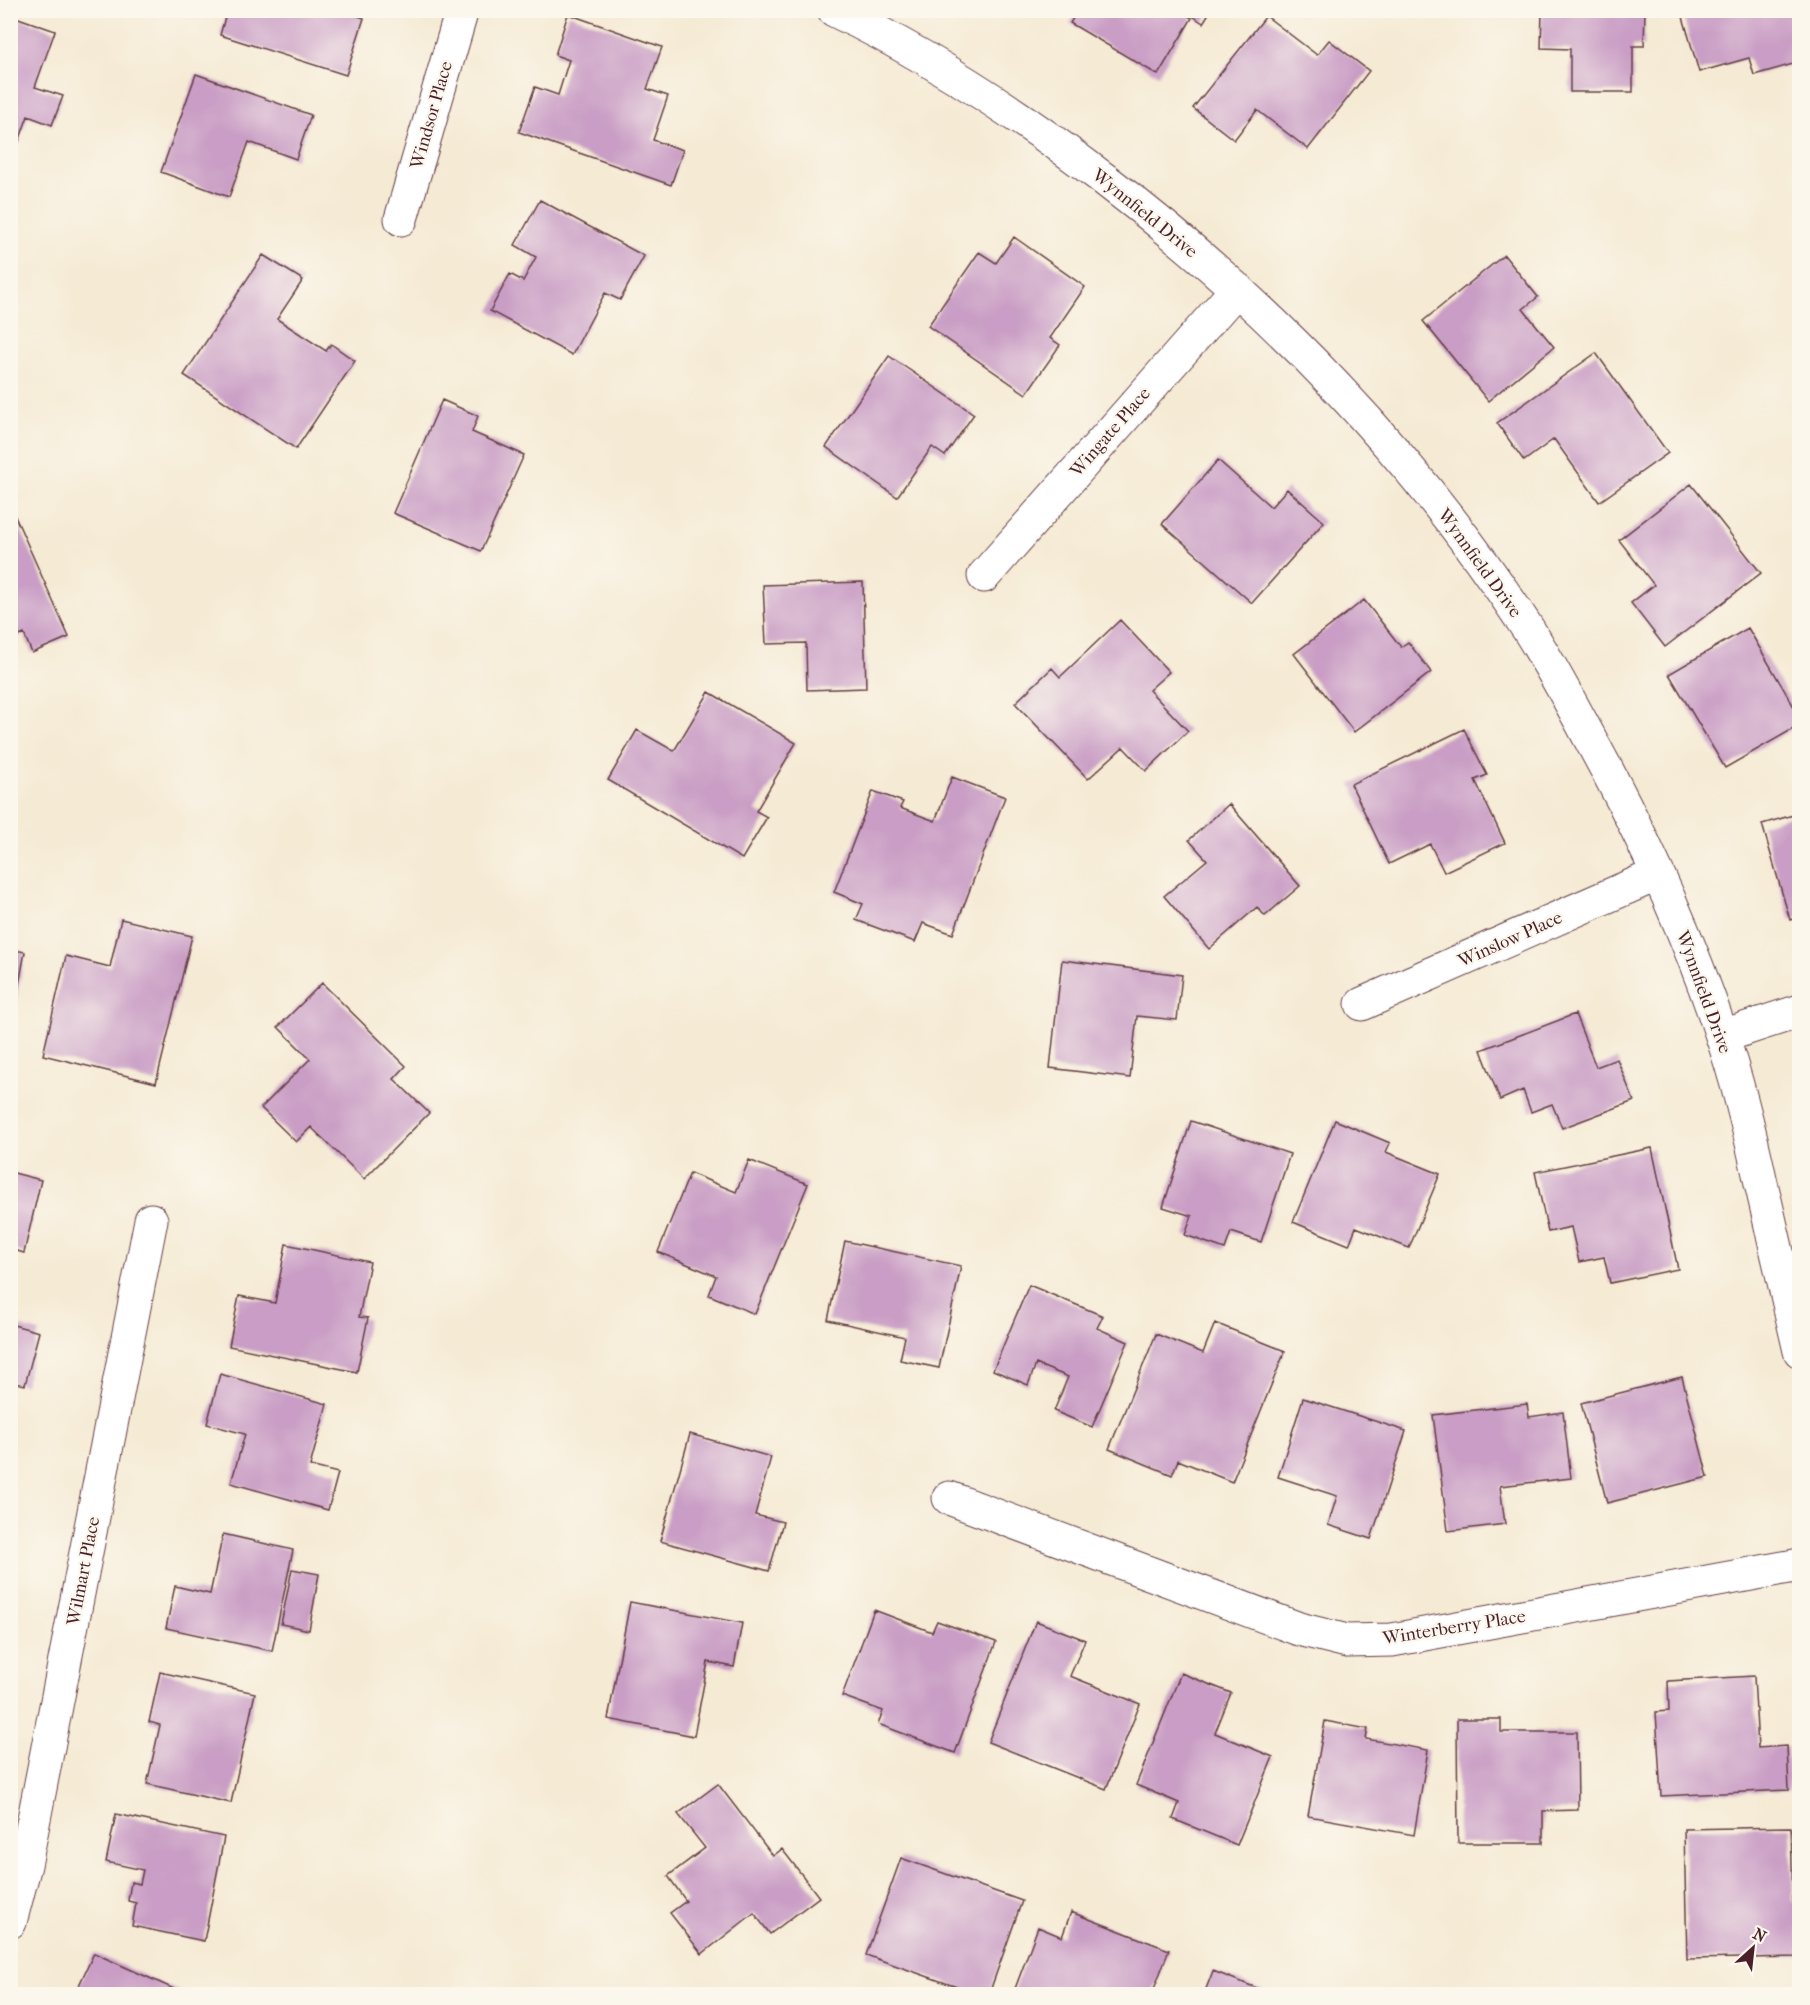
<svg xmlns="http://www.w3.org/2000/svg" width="1810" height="2005" viewBox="0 0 1810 2005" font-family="'IM FELL French Canon',serif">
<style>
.building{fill:#c99dc5}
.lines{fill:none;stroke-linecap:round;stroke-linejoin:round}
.minor-casing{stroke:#643d44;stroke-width:35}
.minor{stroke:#fff;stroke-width:33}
.labels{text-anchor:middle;stroke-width:4.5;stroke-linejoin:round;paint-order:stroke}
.street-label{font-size:18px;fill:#4a1f2b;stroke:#fbf7ec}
</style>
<rect width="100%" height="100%" fill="#fbf7ec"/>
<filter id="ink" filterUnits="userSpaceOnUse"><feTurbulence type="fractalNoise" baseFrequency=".0167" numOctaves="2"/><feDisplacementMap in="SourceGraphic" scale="12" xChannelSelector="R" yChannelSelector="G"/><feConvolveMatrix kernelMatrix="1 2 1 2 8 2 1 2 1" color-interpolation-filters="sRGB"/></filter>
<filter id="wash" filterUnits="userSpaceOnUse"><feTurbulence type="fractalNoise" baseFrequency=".008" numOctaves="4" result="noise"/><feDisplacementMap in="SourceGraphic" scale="24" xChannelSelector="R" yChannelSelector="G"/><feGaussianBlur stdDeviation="1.35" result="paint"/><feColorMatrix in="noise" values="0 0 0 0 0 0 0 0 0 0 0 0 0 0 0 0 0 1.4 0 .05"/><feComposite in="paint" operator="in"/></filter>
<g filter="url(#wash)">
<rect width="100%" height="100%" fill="#f5ead4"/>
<g id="blocks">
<path class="building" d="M227,10h112l25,8 -18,57 -126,-40z
M1078,10h100l14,8 -34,57 -88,-52z
M1184,10h27l-8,13z
M1542,10h103l-1,36h-11v46h-63v-43l-29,-1z
M1681,10h119v52l-46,13 -5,-17 -50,14z
M568,14l94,33 -15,42 21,7 -15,44 30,10 -12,35 -152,-53 16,-45 23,8 11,-35 -14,-5z
M10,15l45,16 -20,56 28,9 -11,29 -24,-9 -10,28 -8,-2z
M1266,16l51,39 12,-15 40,31 -61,78 -51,-39 -23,30 -41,-32z
M196,74l115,41 -15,44 -47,-17 -20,55 -68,-25z
M540,200l104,56 -24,44 -15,-7 -33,62 -82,-44 20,-37 13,7 13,-24 -21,-12z
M1014,237l71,50 -35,51 10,7 -34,49 -98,-68 51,-74 17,11z
M263,255l40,25 -26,39 49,32 5,-7 24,17 -59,88 -112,-74z
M1504,255l34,42 -15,12 31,38 -66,54 -65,-80z
M1596,353l72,100 -69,49 -45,-63 -30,22 -27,-38z
M889,356l85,58 -29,42 -13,-9 -35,50 -71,-50z
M442,400l36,16 -6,16 52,23 -43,96 -88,-38z
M1218,460l53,47 16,-18 37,33 -72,81 -90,-79z
M1691,484l70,89 -96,74 -34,-44 23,-18 -35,-45z
M14,514l55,123 -37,16 -8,-19 -14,6v-124z
M863,582l3,106 -59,2 -1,-47 -40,1 -3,-59z
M1364,600l37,47 7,-5 23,30 -77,60 -60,-78z
M1120,620l49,52 -20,18 39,41 -42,40 -23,-24 -35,32 -73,-76 37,-35 8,9z
M1748,628l52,89v8l-75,43 -56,-94z
M709,692l87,51 -40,68 11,6 -25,42 -134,-79 29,-50 37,21z
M1464,729l23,46 -12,5 30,63 -61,29 -14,-28 -41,20 -38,-80z
M952,777l53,20 -52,137 -30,-11 -8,19 -59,-22 7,-16 -29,-12 39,-101 30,11 -3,6 35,13z
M1229,804l71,82 -35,30 -8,-9 -48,42 -45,-53 43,-36 -18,-20z
M1800,813v104l-10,3 -28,-96z
M121,919l71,17 -36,147 -113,-28 23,-99 44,11z
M10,949l15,3 -13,70 -2,-1z
M1062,960l120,15 -5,45 -40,-4 -7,62 -80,-10z
M322,983l84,83 -12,13 35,34 -65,66 -53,-52 -15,15 -35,-34 49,-49 -32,-32z
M1575,1014l21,53 21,-8 17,42 -72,27 -10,-24 -21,8 -8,-22 -23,10 -19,-50z
M1335,1120l55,23 -4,9 54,22 -31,74 -53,-21 -7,18 -56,-23z
M1191,1121l99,33 -29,88 -30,-10 -6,17 -40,-14 7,-19 -29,-9z
M1652,1148l26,121 -68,14 -6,-26 -25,5 -8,-35 -23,5 -13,-60z
M749,1160l59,24 -53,130 -46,-19 7,-19 -58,-24 32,-79 46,19z
M10,1172l31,8 -17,73 -14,-4z
M845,1241l116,25 -22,102 -39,-8 5,-23 -77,-17z
M286,1244l84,18 -11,55 9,1 -11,54 -128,-26 10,-50 36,7z
M1029,1285l74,31 -6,12 31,14 -36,85 -38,-16 14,-34 -32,-13 -8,21 -35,-15z
M1215,1323l70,28 -53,131 -54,-22 -6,15 -63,-26 47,-115 47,19z
M10,1324l29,8 -14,53 -15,-3z
M220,1374l107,30 -17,62 28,7 -10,37 -97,-27 14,-49 -38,-10z
M1682,1377l26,100 -101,26 -26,-100z
M1303,1398l103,33 -35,108 -43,-14 9,-29 -59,-19z
M1527,1404l2,13 34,-5 8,66 -71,8 5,38 -57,7 -15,-116z
M690,1434l81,23 -16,58 28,7 -14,49 -109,-30z
M223,1534l70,16 -21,101 -106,-23 9,-42 35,8z
M292,1569l27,5 -10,56 -28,-6z
M630,1602l112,21 -8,44 -26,-5 -14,74 -86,-17z
M874,1610l58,22 5,-11 59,21 -41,111 -77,-29 5,-13 -41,-15z
M1036,1621l49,19 -15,36 70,28 -34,85 -118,-47z
M160,1672l95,21 -24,110 -84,-19 13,-59 -11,-3z
M1181,1673l50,20 -16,40 58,24 -36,88 -64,-26 6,-16 -43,-18z
M1754,1676l4,72 29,-2 2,44 -128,6 -5,-84 13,-1 -1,-30z
M1457,1719h44v13h76l1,78 -35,1v32h-85z
M1325,1721l43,8 -2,10 62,11 -14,85 -106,-19z
M718,1784l55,72 9,-7 37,48 -49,37 -16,-21 -52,41 -32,-41 16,-12 -18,-25 37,-28 -27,-34z
M116,1814l108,23 -20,104 -72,-15 4,-23 -8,-2 3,-19 9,2 3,-14 -37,-8z
M1791,1827l2,74h7v56l-113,2 -3,-130z
M901,1858l121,43 -33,93h-12l-111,-39z
M1071,1912l98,38 -17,44h-139l25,-67 24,10z
M94,1953l91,41h-110z
M1213,1971l59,23h-68z"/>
</g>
</g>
<g filter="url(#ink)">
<use href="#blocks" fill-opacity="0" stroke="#643d44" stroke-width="1.5"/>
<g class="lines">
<g class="minor-casing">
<path id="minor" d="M834,10c96,46 186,105 270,169 165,125 311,277 424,450 29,46 54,95 80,143 44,84 83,171 113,261 17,49 29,99 40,150 13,56 26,112 39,168
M401,219l61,-209
M984,576l253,-287
M1362,1004l296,-130
M1723,1036l77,-25
M949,1498l350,131 48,12 45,-1 408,-75
M10,1922l15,-57 126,-645"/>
</g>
<use href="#minor" class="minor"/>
</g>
</g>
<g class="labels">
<g class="street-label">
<text transform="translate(431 115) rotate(-74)" y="6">Windsor Place</text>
<text transform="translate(1145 213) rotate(39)" y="6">Wynnfield Drive</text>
<text transform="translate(1110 432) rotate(-49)" y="6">Wingate Place</text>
<text transform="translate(1480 563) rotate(54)" y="6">Wynnfield Drive</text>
<text transform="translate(1510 939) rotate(-24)" y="6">Winslow Place</text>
<text transform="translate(1704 992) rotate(70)" y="6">Wynnfield Drive</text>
<text transform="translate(83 1571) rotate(-79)" y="6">Wilmart Place</text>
<text transform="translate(1454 1627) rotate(-9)" y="6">Winterberry Place</text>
</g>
</g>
<rect width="1810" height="2005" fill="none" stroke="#fbf7ec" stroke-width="36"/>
<g transform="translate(1753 1948) rotate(27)" stroke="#fbf7ec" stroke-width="4.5" paint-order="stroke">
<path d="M0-4.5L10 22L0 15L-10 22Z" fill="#4a1f2b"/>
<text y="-9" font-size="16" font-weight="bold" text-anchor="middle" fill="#4a1f2b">N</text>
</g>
</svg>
